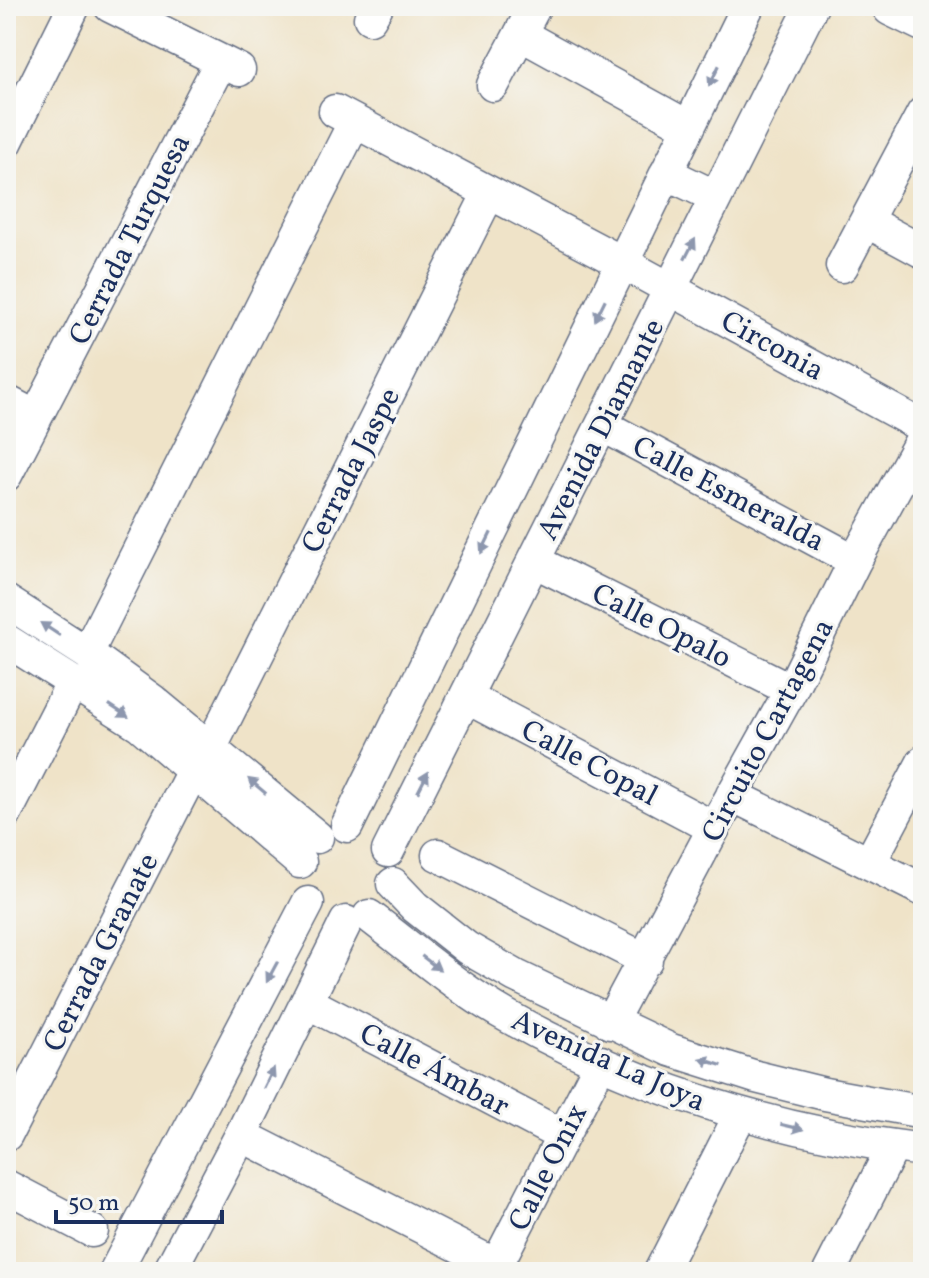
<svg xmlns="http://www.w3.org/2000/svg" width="929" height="1278" viewBox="0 0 929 1278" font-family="Vollkorn,serif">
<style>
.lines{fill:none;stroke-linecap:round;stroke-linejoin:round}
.minor-casing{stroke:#656e83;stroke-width:35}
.major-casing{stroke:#656e83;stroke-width:43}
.minor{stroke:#fff;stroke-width:32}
.major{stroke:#fff;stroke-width:40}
.oneway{fill:#8d97ae}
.labels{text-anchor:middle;stroke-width:6;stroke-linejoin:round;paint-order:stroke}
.street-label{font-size:30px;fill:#1b2f5e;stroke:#f6f6f2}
</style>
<rect width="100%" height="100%" fill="#f6f6f2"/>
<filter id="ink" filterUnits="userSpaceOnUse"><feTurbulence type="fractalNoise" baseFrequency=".0125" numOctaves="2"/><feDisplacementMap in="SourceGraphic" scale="16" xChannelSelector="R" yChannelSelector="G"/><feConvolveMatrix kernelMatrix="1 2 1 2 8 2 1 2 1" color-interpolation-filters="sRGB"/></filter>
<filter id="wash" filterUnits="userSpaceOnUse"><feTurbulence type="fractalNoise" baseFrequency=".006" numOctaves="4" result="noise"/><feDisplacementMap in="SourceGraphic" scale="32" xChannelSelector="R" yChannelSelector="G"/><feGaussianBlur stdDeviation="1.8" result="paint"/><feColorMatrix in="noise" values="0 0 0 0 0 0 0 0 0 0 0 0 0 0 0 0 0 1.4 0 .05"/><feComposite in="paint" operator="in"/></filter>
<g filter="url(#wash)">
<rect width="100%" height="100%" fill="#efe3c8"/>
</g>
<g filter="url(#ink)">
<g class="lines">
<g class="minor-casing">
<path id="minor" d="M110,6l129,64
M370,18l7,-12
M520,34l169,93
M493,85l42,-79
M335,111l288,152 300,164
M6,143l68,-137
M666,173l50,24
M866,221l57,31
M842,266l81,-153
M6,401l30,16
M602,425l253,136
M6,475l215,-414
M534,561l257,129
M6,601l81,52 66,48 164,136
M6,640l134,85 160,137
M87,653l267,-530
M466,697l248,131
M211,747l278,-554
M732,795l191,95
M6,813l67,-131
M347,826l401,-820
M388,851l424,-845
M438,855l208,105
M870,862l53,-100
M393,884l22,23 52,41 49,28 155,74 85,27 69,17 98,18
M369,916c45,34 89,73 138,100 129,73 270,116 416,134
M307,1002l256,134
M610,1023l104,-195 77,-138 64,-129 68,-124
M6,1135l188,-366
M241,1135l255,130
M6,1186l86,45
M115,1272l193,-369
M169,1272l72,-137 105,-213
M493,1272l108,-210
M660,1272l80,-157
M829,1272l64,-125"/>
</g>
<g class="major-casing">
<path id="major" d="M892,6l31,15"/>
</g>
<use href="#minor" class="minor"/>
<use href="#major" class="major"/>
</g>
<defs><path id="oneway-solid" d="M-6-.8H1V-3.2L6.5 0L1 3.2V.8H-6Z" transform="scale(2)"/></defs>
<g class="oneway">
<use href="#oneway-solid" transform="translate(714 76) rotate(116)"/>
<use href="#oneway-solid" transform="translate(690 249) rotate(-63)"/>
<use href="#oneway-solid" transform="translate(600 310) rotate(116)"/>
<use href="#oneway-solid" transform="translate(486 543) rotate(116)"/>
<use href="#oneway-solid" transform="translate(50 629) rotate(-147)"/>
<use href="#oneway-solid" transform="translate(119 711) rotate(33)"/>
<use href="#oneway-solid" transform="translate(423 782) rotate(-63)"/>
<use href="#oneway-solid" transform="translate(257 786) rotate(-140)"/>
<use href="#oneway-solid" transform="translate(431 963) rotate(37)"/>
<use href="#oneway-solid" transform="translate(272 972) rotate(118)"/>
<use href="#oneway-solid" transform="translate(711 1062) rotate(-162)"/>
<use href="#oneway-solid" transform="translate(269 1078) rotate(-64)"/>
<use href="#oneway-solid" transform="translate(792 1127) rotate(13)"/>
</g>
</g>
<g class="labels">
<g class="street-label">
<text transform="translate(129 239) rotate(-63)" y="10">Cerrada Turquesa</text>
<text transform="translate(773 345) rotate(29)" y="10">Circonia</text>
<text transform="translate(600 429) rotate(-63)" y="10">Avenida Diamante</text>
<text transform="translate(350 470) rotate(-63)" y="10">Cerrada Jaspe</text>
<text transform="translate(729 493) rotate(28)" y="10">Calle Esmeralda</text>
<text transform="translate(662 625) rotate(27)" y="10">Calle Opalo</text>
<text transform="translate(767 730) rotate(-62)" y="10">Circuito Cartagena</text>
<text transform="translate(590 762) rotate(28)" y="10">Calle Copal</text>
<text transform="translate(100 952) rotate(-63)" y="10">Cerrada Granate</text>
<text transform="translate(609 1060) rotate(24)" y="10">Avenida La Joya</text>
<text transform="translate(435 1069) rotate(28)" y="10">Calle Ámbar</text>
<text transform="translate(547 1167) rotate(-63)" y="10">Calle Onix</text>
</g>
</g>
<rect width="929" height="1278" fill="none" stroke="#f6f6f2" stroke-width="32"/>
<path d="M56 1210v12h166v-12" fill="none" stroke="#1b2f5e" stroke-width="4"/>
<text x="68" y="1210" font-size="24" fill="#1b2f5e" stroke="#f6f6f2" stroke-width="6" paint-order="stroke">50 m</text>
</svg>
